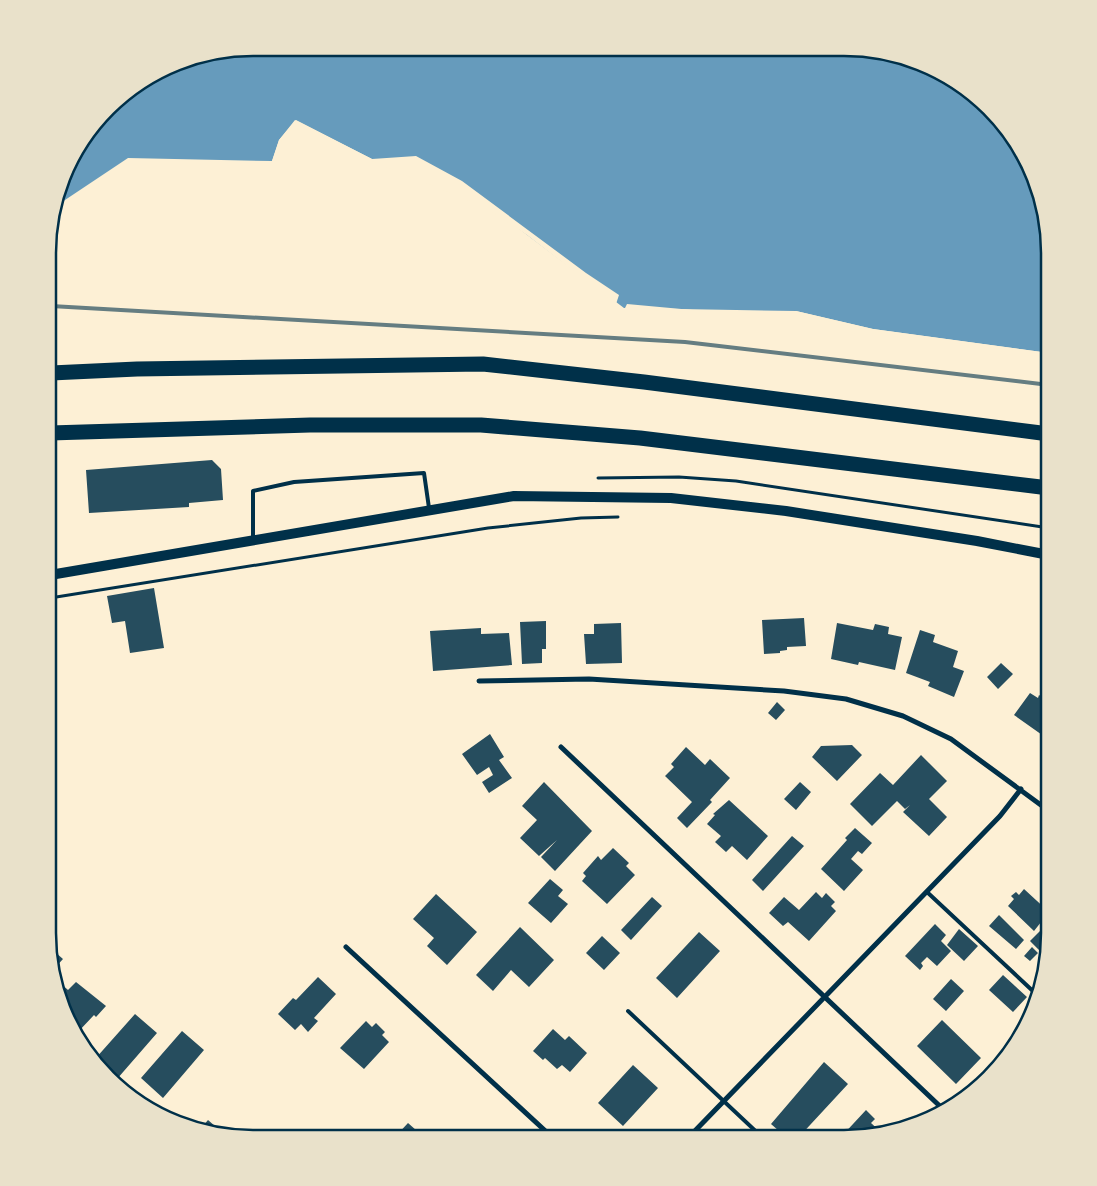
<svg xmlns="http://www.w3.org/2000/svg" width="1097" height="1186" viewBox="0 0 1097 1186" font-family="Inter,sans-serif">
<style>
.water{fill:#669bbc}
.pier{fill:#fdf0d5}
.building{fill:#264d5e}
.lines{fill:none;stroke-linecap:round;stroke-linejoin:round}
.path{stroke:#003049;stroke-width:3}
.service{stroke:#003049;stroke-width:4}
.minor{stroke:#003049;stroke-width:5}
.secondary{stroke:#003049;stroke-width:10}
.motorway{stroke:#003049;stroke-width:15}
.rail{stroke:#657d81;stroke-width:4}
.rim{fill:none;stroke:#003049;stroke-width:2.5}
</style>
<rect width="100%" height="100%" fill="#fdf0d5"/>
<path class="water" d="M253,48l617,1 77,26 68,64 24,48 10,53v113l-176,-24 -77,-18 -172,-3 -138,-104 -114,-45 -76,-39 -17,20 -7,21 -144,-3 -75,50 22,-57 43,-53 69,-39z"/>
<path class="pier" d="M295,120l77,39 44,-3 46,25 124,92 33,22 -3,9 -89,-69 -42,-28 -114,-46 -60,-32 -15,-6 -15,19 -7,21 -2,-2 7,-21z
M627,304l87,8 -90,-2z
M796,311l77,18 176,24v2l-176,-23 -78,-19h-25z"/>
<path class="building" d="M212,460l9,9 2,31 -34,3v4l-100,6 -3,-43z
M154,588l10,60 -34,5 -5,-32 -13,2 -5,-27z
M804,618l2,28 -19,1v3l-7,1v2l-16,1 -2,-34z
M546,621v28h-4v14l-20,1 -2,-42z
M621,623l1,40 -36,1 -2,-30h10v-10z
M837,623l36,7 2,-6 14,3 -1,7 14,3 -7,33 -36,-8 -1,3 -27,-6z
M481,628v6l28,-1 3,32 -79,6 -3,-40z
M920,630l15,5 -2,7 25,9 -5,16 11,4 -10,26 -26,-11 2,-4 -24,-9z
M1001,663l12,11 -15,15 -11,-12z
M1030,693l8,5 1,-3 10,7v33l-2,-2 -2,4 -31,-22z
M777,702l8,8 -9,10 -8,-7z
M490,734l14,23 -5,3 13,18 -23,15 -7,-11 11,-7 -4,-8 -12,8 -15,-21z
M852,745l10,10 -25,26 -25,-24 9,-11z
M686,747l19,18 5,-6 20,19 -20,22 2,2 -25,26 -10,-10 15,-16 -27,-26 9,-9 -3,-3z
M921,755l26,26 -18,18 18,18 -18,19 -26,-24 7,-7 -5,4 -8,-8 4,-4 -29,29 -22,-22 30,-31 13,12z
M544,782l48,49 -37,40 -14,-14 16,-17 -18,16 -19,-18 17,-18 -15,-14z
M800,782l11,10 -15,18 -12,-11z
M729,800l39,36 -21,24 -15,-14 -6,6 -11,-10 6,-6 -14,-12 8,-9 -2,-1z
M855,828l17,15 -10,11 -4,-3 -7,8 12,11 -19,21 -23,-22 26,-29 -2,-2z
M792,836l12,10 -41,45 -11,-11z
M613,848l16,15 -3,3 9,9 -28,29 -25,-23 4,-5 -3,-3 15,-17 3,4z
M550,879l13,11 -5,6 10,8 -17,19 -23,-20z
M1024,889l25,23 -15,19 -26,-25 6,-7 -3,-3 5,-4 3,3z
M816,892l6,6 4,-5 9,9 -4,4 5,5 -27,30 -21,-19 -5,4 -14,-13 15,-16 15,13z
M436,894l41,38 -30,33 -20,-19 7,-8 -21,-19z
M652,897l10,9 -31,34 -10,-10z
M999,915l25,25 -8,9 -27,-23z
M935,924l11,11 -5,6 10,10 -14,15 -10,-9 -6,6 2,3 -3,4 -15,-14z
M1047,924l2,2v18l-8,8 -11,-11z
M520,927l34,33 -25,27 -18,-17 -18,21 -17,-16z
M959,929l19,17 -14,15 -17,-16z
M699,932l21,19 -43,47 -21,-20z
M602,936l18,17 -16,17 -18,-17z
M48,946l15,13 -10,11z
M1032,947l6,6 -8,8 -6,-5z
M1003,975l24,22 -14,15 -24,-22z
M318,977l18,17 -22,24 4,3 -10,11 -7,-8 -6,6 -17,-16 15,-16 3,2z
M951,979l13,12 -18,20 -13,-12z
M59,982l9,8 8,-8 30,24 -10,11 -2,-2 -16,17 -3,1 -17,-34 -2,-13z
M135,1014l22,19 -40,46 -22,-20z
M942,1020l39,38 -25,26 -39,-38z
M366,1021l6,6 4,-4 9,9 -3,3 7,7 -25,27 -24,-21z
M553,1029l12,11 4,-4 18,17 -17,19 -8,-7 -5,4 -12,-11 -2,2 -10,-9z
M182,1031l22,19 -41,48 -22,-20z
M824,1062l24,22 -50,54h-11l-16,-14z
M633,1065l25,23 -35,38 -25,-23z
M866,1110l9,9 -4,4 11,10 -25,5h-17z
M208,1120l15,13 -21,-6z
M408,1123l17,15h-31z
M282,1133l6,5h-11z"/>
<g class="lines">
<path class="path" d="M598,478l81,-1 57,4 313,47
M50,598l438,-70 93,-10 37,-1"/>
<path class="service" d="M253,539v-48l41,-9 130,-9 5,35
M927,892l108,101
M628,1011l135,127"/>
<path class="minor" d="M479,681l110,-2 195,12 62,8 57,17 48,23 98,72
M561,747l384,364
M346,947l207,191
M688,1138l312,-322 21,-27"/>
<path class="secondary" d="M50,575l464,-79 157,2 115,13 191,30 72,14"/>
<path class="motorway" d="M51,373l86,-4 346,-5 161,18 405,52
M50,433l260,-8h171l159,13 409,50"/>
<path class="rail" d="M51,306l634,36 364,43"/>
</g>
<path d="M0 0H1097V1186H0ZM253 56H844A197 197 0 0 1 1041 253V933A197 197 0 0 1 844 1130H253A197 197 0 0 1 56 933V253A197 197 0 0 1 253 56Z" fill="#e9e1ca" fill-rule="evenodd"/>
<path class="rim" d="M253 56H844A197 197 0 0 1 1041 253V933A197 197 0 0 1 844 1130H253A197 197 0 0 1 56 933V253A197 197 0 0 1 253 56Z"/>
</svg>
